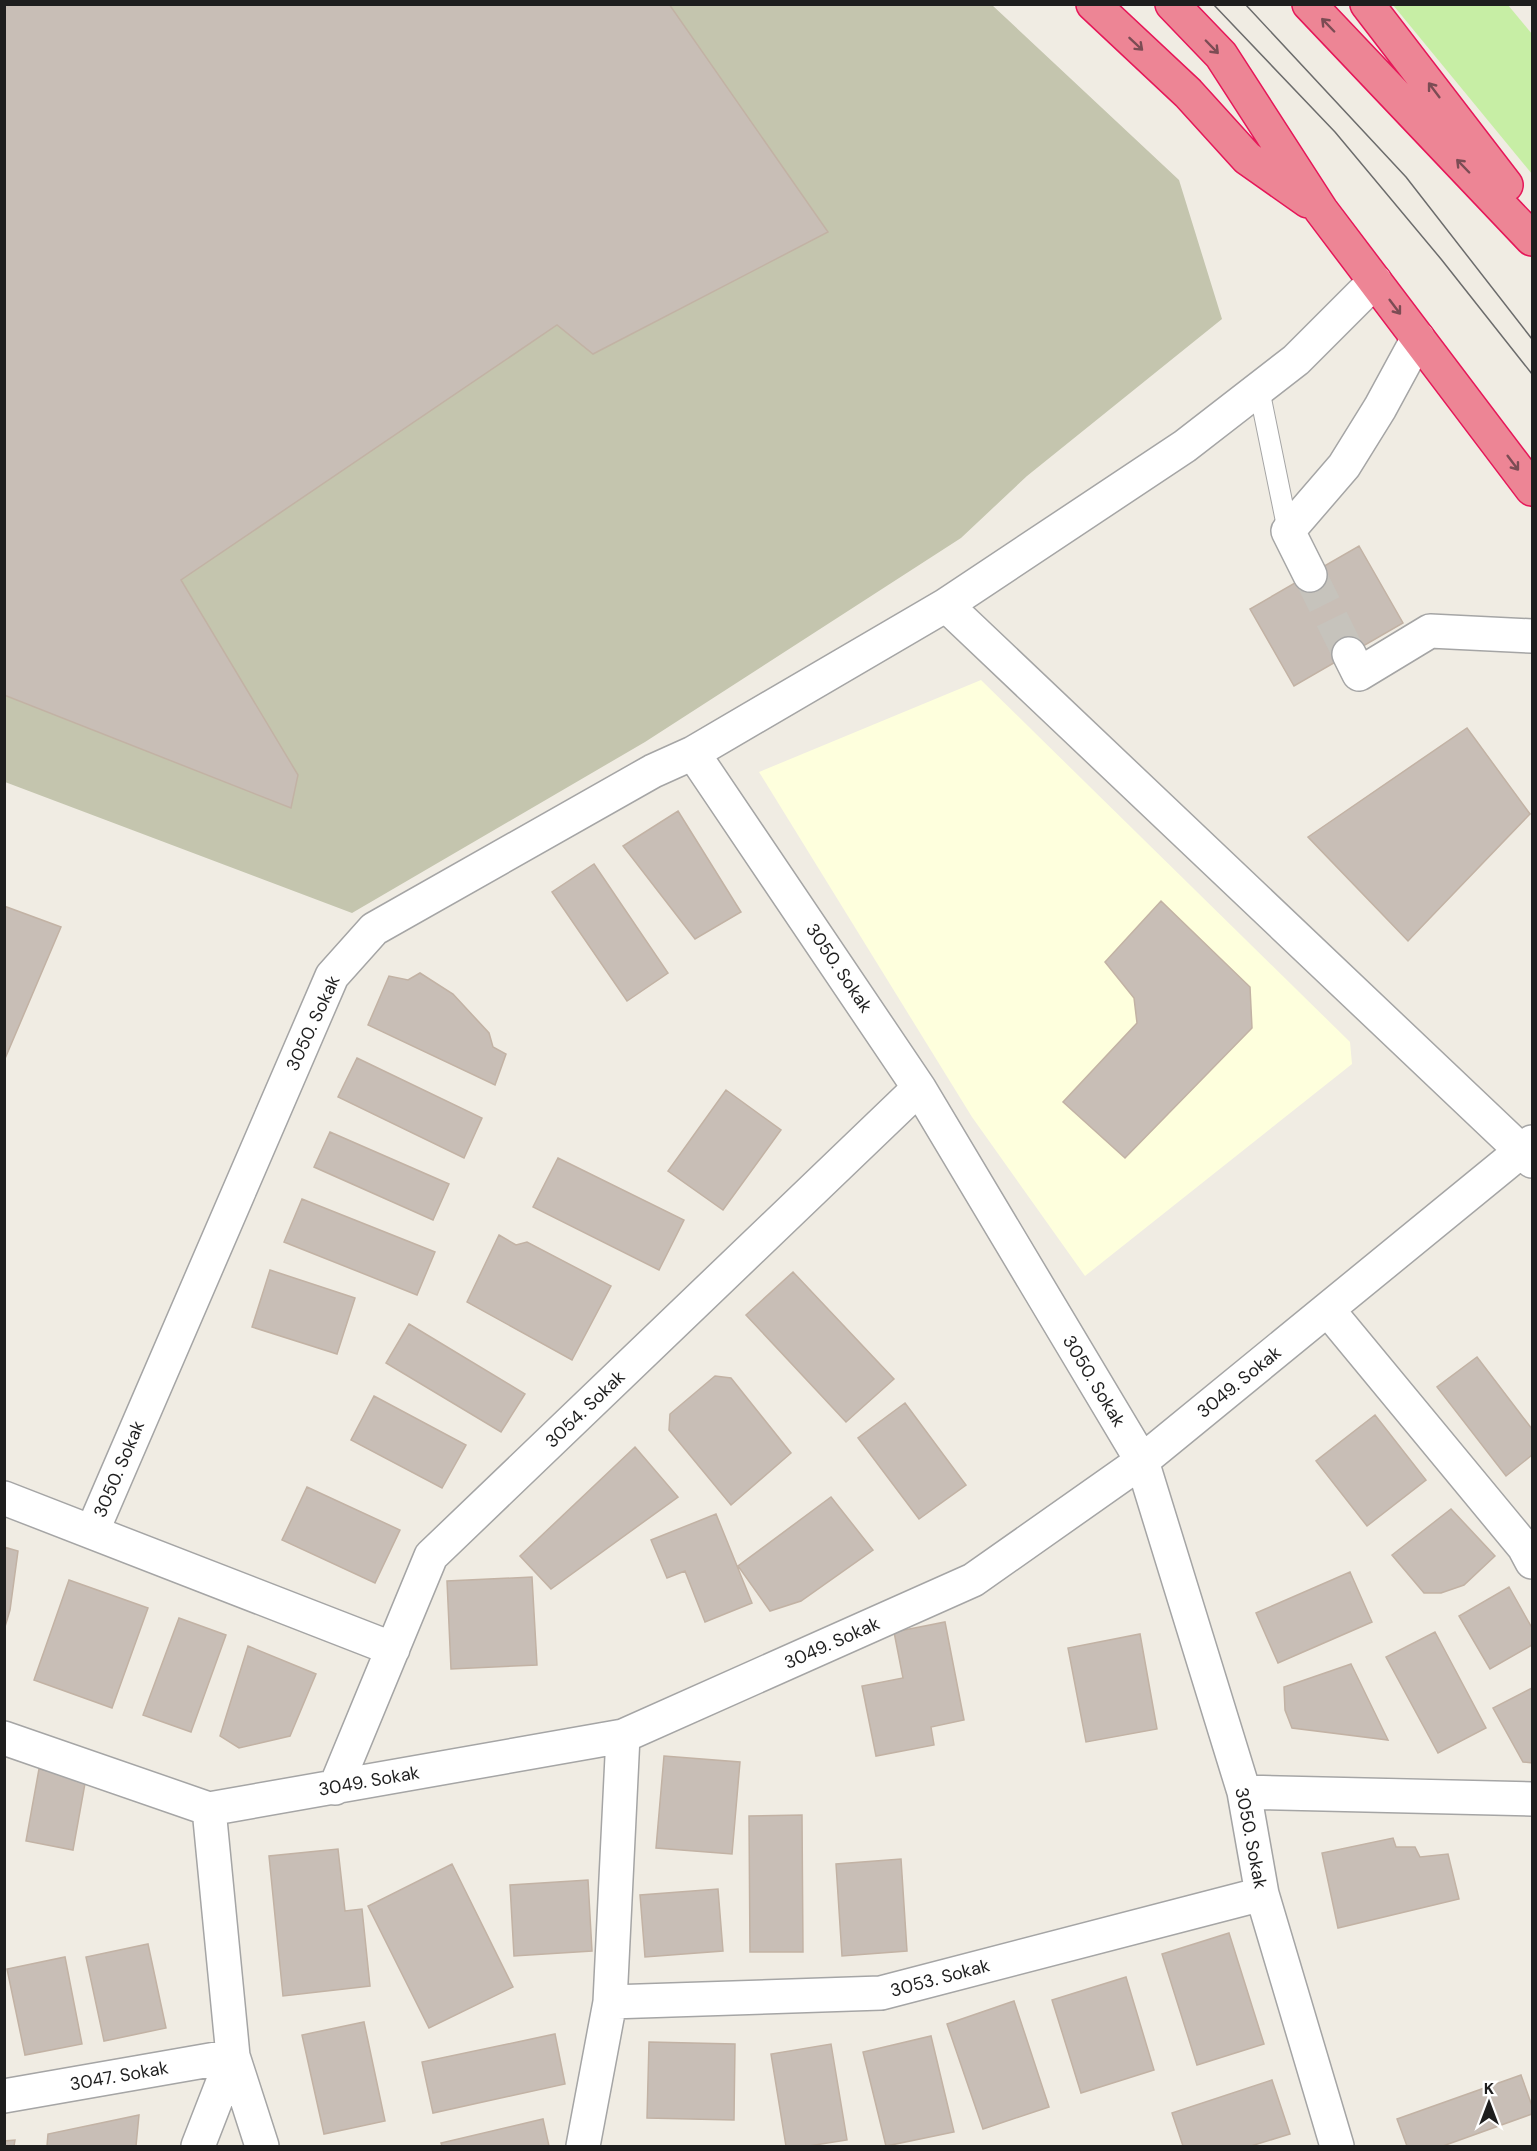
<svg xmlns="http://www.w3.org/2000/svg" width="1537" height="2151" viewBox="0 0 1537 2151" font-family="'DM Sans',sans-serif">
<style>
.education{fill:#feffdd}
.construction{fill:#c4c5ae}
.grass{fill:#c7eea5}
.building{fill:#c8beb6;stroke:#c2b2a4;stroke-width:1.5}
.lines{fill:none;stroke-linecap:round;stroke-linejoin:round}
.street-tunnel{stroke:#c6c3bc;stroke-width:33;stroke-dasharray:33 16;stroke-linecap:butt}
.lane-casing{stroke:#a5a5a5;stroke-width:22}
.street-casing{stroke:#a5a5a5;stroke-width:36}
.highway-casing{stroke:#e61759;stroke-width:36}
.lane{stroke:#fff;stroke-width:20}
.street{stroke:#fff;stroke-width:33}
.highway{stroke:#ed8595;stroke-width:33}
.tram{stroke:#6c6c6c;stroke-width:1.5}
.oneway{stroke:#7b4c54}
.labels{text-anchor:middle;stroke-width:4.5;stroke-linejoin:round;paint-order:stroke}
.street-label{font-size:18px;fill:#1e1e1e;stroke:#fff}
</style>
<rect width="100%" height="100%" fill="#f0ece3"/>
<path class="education" d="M981,680l369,362 2,22 -267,212 -113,-159 -213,-345z"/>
<path class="construction" d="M4,5h988l187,175 43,139 -195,157 -66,62 -316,204 -293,171 -347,-131z"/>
<path class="grass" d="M1393,5h115l24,29v140z"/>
<path class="building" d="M4,4h665l159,228 -235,122 -36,-29 -376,255 117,195 -7,33 -287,-113z
M1359,546l44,77 -109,63 -44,-77z
M1467,728l63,86 -122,127 -100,-104z
M678,811l63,101 -46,27 -72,-93z
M594,864l74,109 -41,28 -75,-109z
M1161,901l89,86 2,41 -127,130 -62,-56 74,-79 -3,-25 -29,-36z
M4,906l57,21 -57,134z
M420,973l33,21 36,39 4,14 13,7 -11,31 -127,-60 21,-49 19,4z
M357,1058l125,60 -18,40 -126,-61z
M726,1090l55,40 -58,80 -55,-39z
M330,1132l119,52 -16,36 -119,-53z
M558,1158l126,62 -25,50 -126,-63z
M302,1199l133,53 -18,43 -133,-53z
M499,1235l17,10 11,-3 84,44 -39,74 -105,-58z
M270,1270l85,28 -18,56 -85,-27z
M793,1272l101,107 -48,43 -100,-107z
M409,1324l116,70 -24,38 -115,-69z
M1477,1357l55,72v26l-26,21 -69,-89z
M715,1376l16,2 60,75 -60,52 -62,-75 1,-16z
M374,1396l92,49 -24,43 -91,-48z
M905,1403l61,82 -47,34 -61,-81z
M1375,1415l51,65 -59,46 -51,-65z
M635,1447l43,50 -127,92 -31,-33z
M307,1487l93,43 -25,53 -93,-43z
M831,1497l42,53 -72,51 -31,10 -32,-45z
M1451,1509l44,47 -31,29 -23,8h-17l-32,-38z
M716,1514l36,89 -47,19 -20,-51 -18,7 -16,-38z
M4,1547l14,4 -8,59 -6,20z
M1350,1572l22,50 -94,41 -22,-50z
M532,1577l5,88 -86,4 -4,-88z
M69,1580l79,28 -36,100 -78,-28z
M1509,1587l23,41v17l-42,24 -31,-53z
M179,1618l47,17 -35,97 -48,-17z
M945,1622l19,98 -33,7 3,18 -58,11 -14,-70 41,-8 -9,-46z
M1435,1632l51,96 -48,25 -52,-96z
M1140,1634l17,95 -71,13 -18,-94z
M248,1646l68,28 -26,62 -51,12 -19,-12z
M1351,1664l37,76 -96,-12 -7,-18 -1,-23z
M1532,1688v75l-9,-1 -30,-54z
M664,1756l76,6 -8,92 -76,-6z
M39,1769l47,9 -13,72 -47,-9z
M802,1815l1,137h-53l-1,-136z
M1393,1838l3,9h19l5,10 28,-3 11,45 -121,29 -16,-75z
M338,1849l7,62 17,-2 8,77 -87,10 -14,-140z
M901,1859l6,92 -65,5 -6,-92z
M452,1864l61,123 -84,41 -61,-122z
M588,1880l4,71 -78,5 -4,-71z
M718,1889l5,62 -78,6 -5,-62z
M1229,1933l35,111 -67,21 -35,-111z
M148,1944l18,84 -62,13 -18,-84z
M65,1957l17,87 -57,11 -18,-86z
M1126,1977l28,93 -73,23 -29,-93z
M1014,2001l35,106 -66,22 -36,-105z
M364,2022l21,99 -61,13 -22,-99z
M555,2034l10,50 -132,29 -11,-51z
M931,2036l23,96 -68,14 -23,-94z
M649,2042l86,2 -1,76 -87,-2z
M831,2044l16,96 -38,6h-23l-15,-92z
M1521,2075l11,31v8l-89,32h-36l-10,-27z
M1272,2080l18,54 -39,12h-68l-11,-33z
M139,2115l-3,31h-89l1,-12z
M543,2119l6,27h-107l-1,-3z
M15,2140l-1,6h-10v-5z"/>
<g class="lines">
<path class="street-tunnel" d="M1310,575l39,79"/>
<g class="lane-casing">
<path id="lane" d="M1259,389l29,142"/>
</g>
<g class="street-casing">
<path id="street" d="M1310,575l-22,-44 56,-65 36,-58 38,-70
M946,605l239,-159 111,-86 79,-79
M1349,654l10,20 71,-43 102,5
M693,753l253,-148 586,556
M1328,1310l196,237 8,15
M4,1498l389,151
M92,1532l240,-556 42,-47 279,-158 40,-18 226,335 223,373 102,331 18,102 75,252
M4,1738l205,71 414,-73 350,-156 169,-119 390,-319
M335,1788l96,-232 488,-468
M1244,1792l288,7
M610,2002l271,-9 381,-99
M4,2096l229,-40 29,90
M198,2146l35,-90 -24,-247
M583,2146l27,-144 13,-266"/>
</g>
<g class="highway-casing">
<path id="highway" d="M1093,4l95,89 59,65 61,43
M1172,4l49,51 100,155 211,279
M1309,4l223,235
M1367,4l139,181"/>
</g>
<use href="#lane" class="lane"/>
<use href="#street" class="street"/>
<use href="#highway" class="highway"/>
<path class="tram" d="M1213,4l122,128 106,127 91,115
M1245,4l161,173 126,162"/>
</g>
<defs><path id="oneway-shaft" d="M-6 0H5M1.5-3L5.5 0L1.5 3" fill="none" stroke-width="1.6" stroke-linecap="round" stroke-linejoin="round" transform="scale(1.5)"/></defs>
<g class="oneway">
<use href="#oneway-shaft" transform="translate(1328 25) rotate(-134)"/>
<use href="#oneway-shaft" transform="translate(1136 44) rotate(43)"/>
<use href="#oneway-shaft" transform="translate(1212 47) rotate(46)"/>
<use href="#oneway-shaft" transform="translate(1434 90) rotate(-127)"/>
<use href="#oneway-shaft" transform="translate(1463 166) rotate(-134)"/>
<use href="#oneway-shaft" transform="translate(1395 307) rotate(53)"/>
<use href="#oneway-shaft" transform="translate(1513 463) rotate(53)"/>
</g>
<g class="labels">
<g class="street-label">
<text transform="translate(839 968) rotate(56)" y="6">3050. Sokak</text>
<text transform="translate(313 1023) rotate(-65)" y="6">3050. Sokak</text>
<text transform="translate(1094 1381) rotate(59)" y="6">3050. Sokak</text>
<text transform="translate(1239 1382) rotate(-39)" y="6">3049. Sokak</text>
<text transform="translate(585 1409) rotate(-44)" y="6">3054. Sokak</text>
<text transform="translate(119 1469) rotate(-67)" y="6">3050. Sokak</text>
<text transform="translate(832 1643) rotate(-24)" y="6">3049. Sokak</text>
<text transform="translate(369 1781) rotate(-10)" y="6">3049. Sokak</text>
<text transform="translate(1251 1838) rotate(79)" y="6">3050. Sokak</text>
<text transform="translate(940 1978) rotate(-15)" y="6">3053. Sokak</text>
<text transform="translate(119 2076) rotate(-10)" y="6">3047. Sokak</text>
</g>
</g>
<rect width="1537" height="2151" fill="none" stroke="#1e1e1e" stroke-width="12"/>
<g transform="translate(1489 2103)" stroke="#ffffff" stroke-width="4.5" paint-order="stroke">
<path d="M0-4.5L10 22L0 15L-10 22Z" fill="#1e1e1e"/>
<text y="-9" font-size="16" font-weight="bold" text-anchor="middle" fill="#1e1e1e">K</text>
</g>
</svg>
